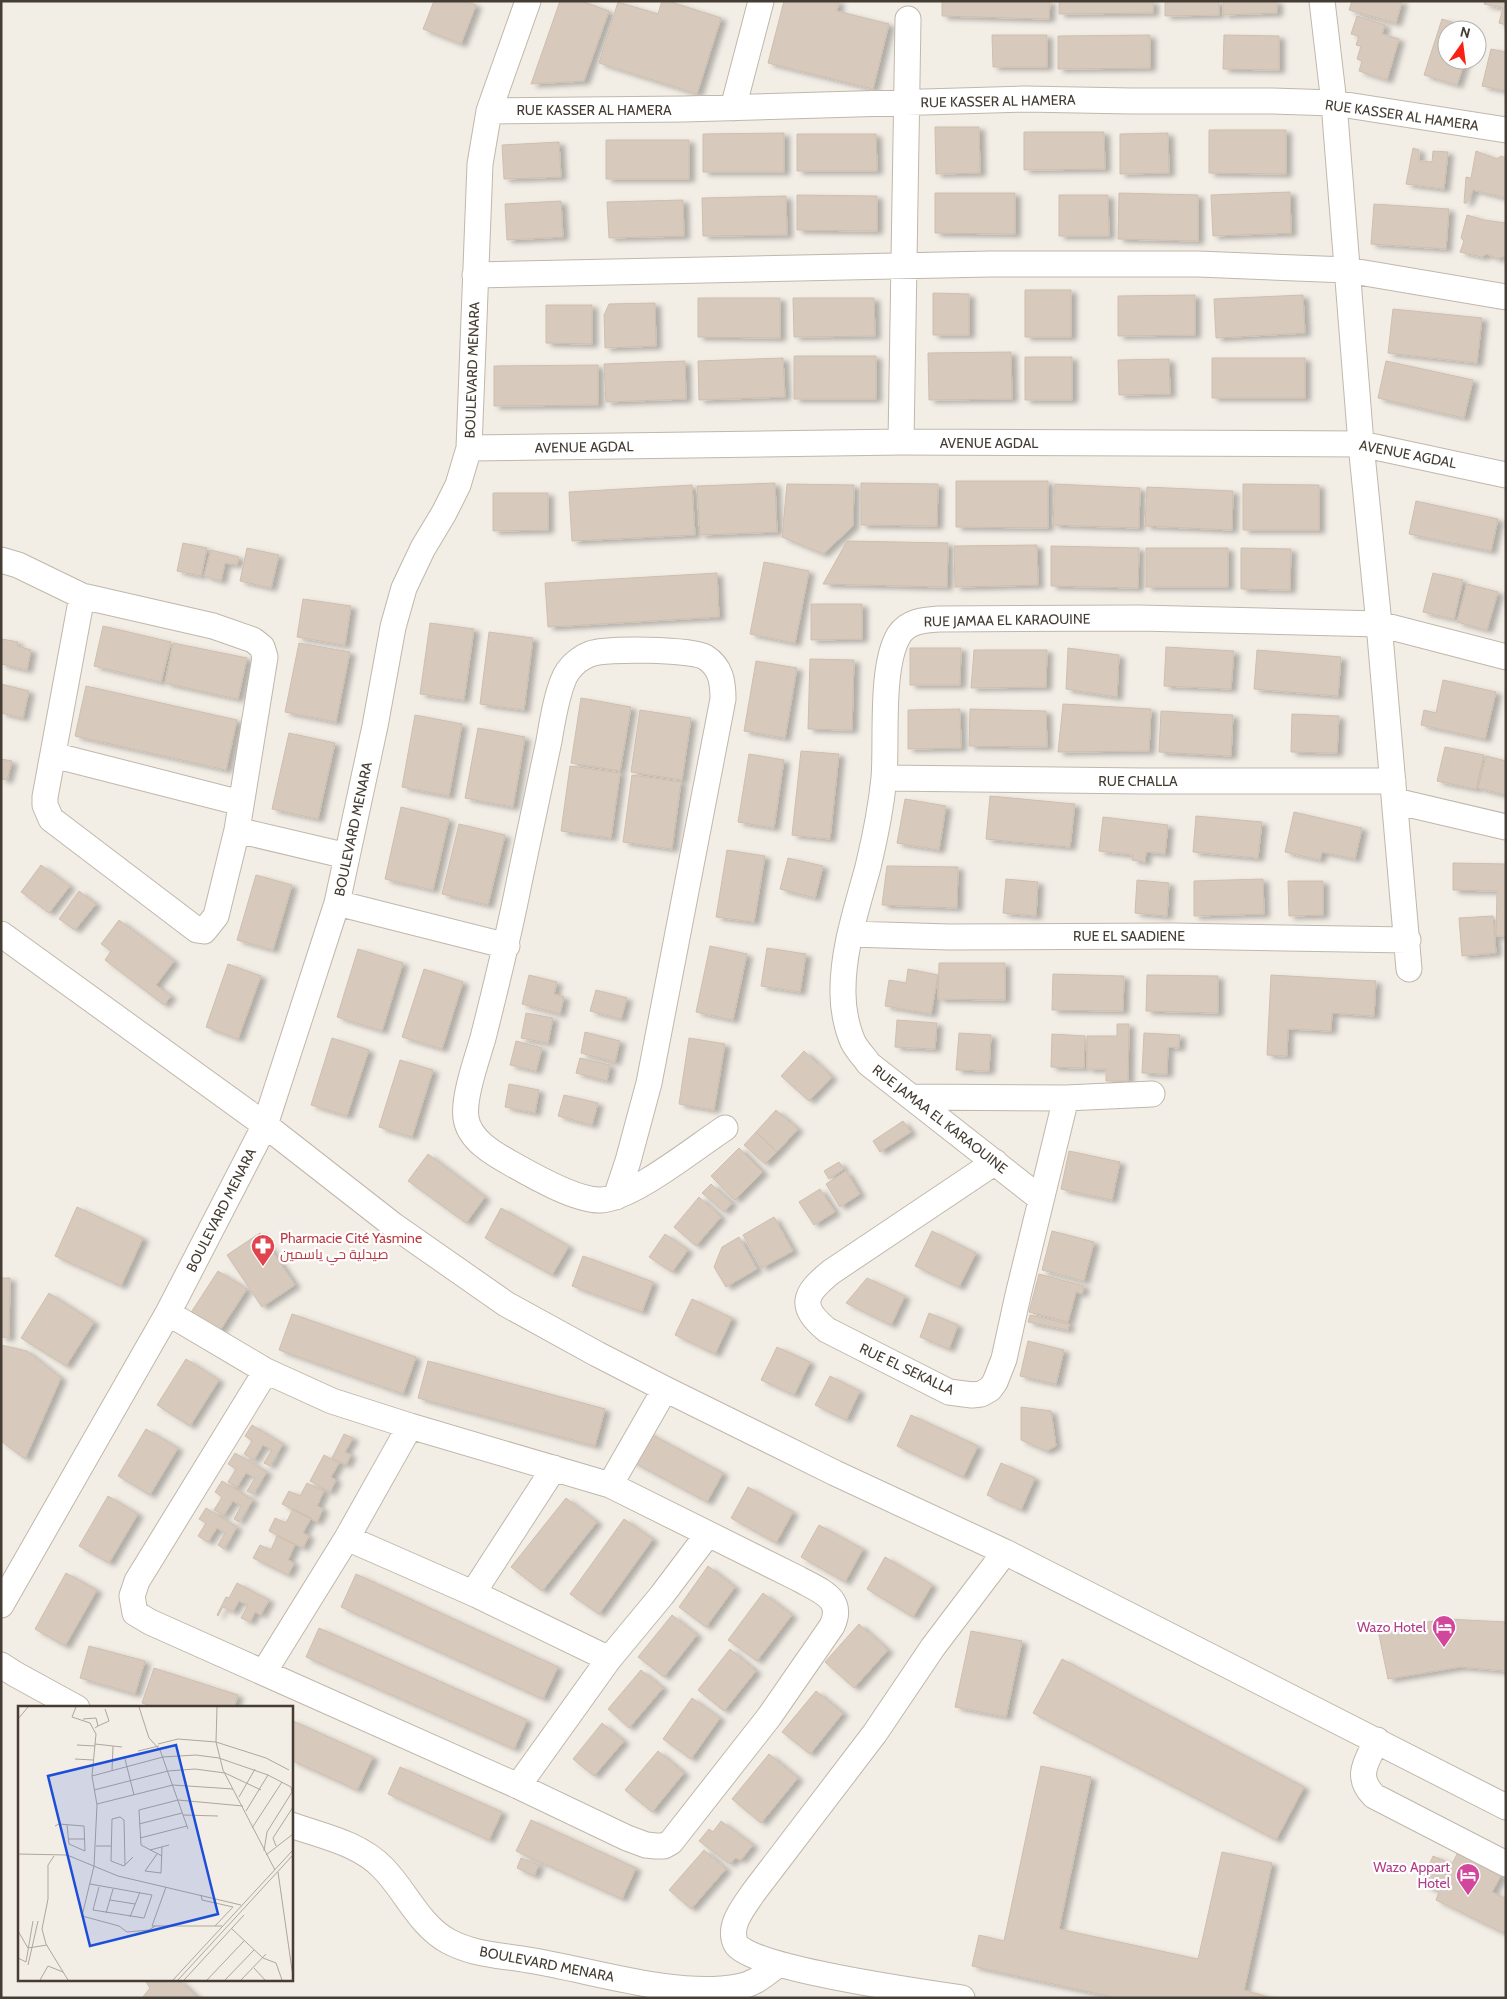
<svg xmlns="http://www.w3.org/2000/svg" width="1507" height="1999" viewBox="0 0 1507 1999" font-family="Cabin,Cairo,sans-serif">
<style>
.building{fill:#d7cabd;stroke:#cfbead;filter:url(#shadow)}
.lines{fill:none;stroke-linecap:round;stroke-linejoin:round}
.minor-casing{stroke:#c1b7aa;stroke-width:27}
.minor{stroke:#fff;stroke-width:25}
.labels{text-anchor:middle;stroke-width:4.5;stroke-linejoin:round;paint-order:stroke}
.street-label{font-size:14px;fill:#453d34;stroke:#fff}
.health-label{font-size:14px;fill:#be3a42;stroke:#fff;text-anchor:start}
.hotel-label{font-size:14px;fill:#b23c85;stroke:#fff;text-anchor:end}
.inset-road{fill:none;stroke:#ada79e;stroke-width:1}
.view{fill:#1d4ed8;fill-opacity:0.15;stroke:#1d4ed8;stroke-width:2.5}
.inset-edge{fill:none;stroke:#453d34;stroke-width:2.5}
</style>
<defs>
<filter id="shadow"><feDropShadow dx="5.5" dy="3" stdDeviation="2.5" flood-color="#0004"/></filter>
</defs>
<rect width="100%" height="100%" fill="#f2ede5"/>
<path class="building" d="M434,1h31l11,4 -15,39 -38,-15z
M560,1h21l28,10 -25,70 -53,3z
M662,1h6l53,17 -24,76 -98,-31 19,-61 40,12z
M784,1h55l-2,10 52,13 -16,65 -105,-26z
M942,1h108l-1,18 -107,-3z
M1059,1h94v12l-94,1z
M1165,1h54v14l-54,1z
M1223,1h54v12l-54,2z
M1352,1h50l-6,22 -47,-13z
M1485,1h21v24l-7,-2 4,-15 -19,-4z
M1357,16l28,9 -3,9 17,5 -12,41 -28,-9 3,-10 -5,-2 4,-13 -5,-1 3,-9 -8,-2z
M1442,19l33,11h-28v30h18l-8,25 -33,-10z
M992,35h55v32h-54z
M1150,35v33l-92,1v-33z
M1224,35l55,1v34l-56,-1z
M1491,49l15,3v39l-24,-5z
M935,127h44l1,46 -44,1z
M1209,130h77v44l-77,-1z
M1024,132h80l1,37 -81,1z
M784,133v39h-81v-38z
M1168,133l1,40 -49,1v-40z
M797,134h79l1,37h-80z
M606,140h83v39h-83z
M559,142l2,35 -57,2 -2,-34z
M1413,148l6,2v11l13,1 1,-11 15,1 -4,37 -38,-5z
M1476,151l21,8 4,-3 5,2v40l-33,-8 -6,13h-3l2,-26 5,1z
M1290,192l1,41 -78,3 -2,-41z
M935,193h80v41l-80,-1z
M1119,193l79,2v46l-80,-2z
M797,195l80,1v35l-80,-1z
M1059,195h49l1,41h-50z
M786,196l1,39 -84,1 -1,-38z
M683,200l1,36 -75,2 -2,-36z
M561,201l2,36 -56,3 -2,-36z
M1374,204l75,5 -3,40 -75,-5z
M1467,215l17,5 22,3v38h-2l1,-5 -7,3 -11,-5 -5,3 -22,-5 4,-11 -3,-3z
M1025,290h46v47h-46z
M933,293l36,1v41h-36z
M1195,295v40l-77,1v-40z
M1303,295l2,38 -89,5 -2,-39z
M698,298h82v40l-82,-1z
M793,298h81l1,38 -81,1z
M655,303l1,43 -51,2 -1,-33 5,-11z
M546,305h46v39l-46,-1z
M1393,309l89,9 -5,45 -89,-10z
M1011,352l1,47 -83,1 -1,-47z
M794,356h82v43h-82z
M1025,357h47v43h-47z
M783,358l2,39 -86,3 -1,-39z
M1212,358h93v40h-93z
M1169,359l1,35 -51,1 -1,-35z
M685,361l1,38 -80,3 -2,-38z
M1386,361l87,19 -9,38 -86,-20z
M598,365v40l-104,1v-40z
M956,481h92v47l-92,-1z
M775,483l2,49 -77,3 -3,-49z
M861,483l77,1 -1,42 -76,-1z
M787,484l67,1 -1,41 -30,28 -41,-17z
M1055,484l85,4 -1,40 -86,-3z
M1243,484l76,1v45h-76z
M692,485l3,50 -123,6 -3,-49z
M1147,487l86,4 -1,39 -87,-4z
M493,493h55v37l-55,1z
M1416,501l82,18 -7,32 -82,-17z
M847,541l101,2 -1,44 -124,-3z
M183,543l24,5 -6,28 -24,-5z
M1037,545l1,40 -83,2 -1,-41z
M1051,546l88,2 -1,40 -87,-2z
M247,548l32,7 -8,33 -31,-7z
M1146,548h82v39h-82z
M1241,548l50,1 -1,41 -49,-1z
M211,550l28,7 -2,8 -12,-2 -4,18 -17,-5z
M764,562l45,9 -14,72 -45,-9z
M717,573l2,44 -171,10 -3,-44z
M1433,573l30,7 -9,39 -31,-7z
M1467,584l31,8 -11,38 -30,-8z
M303,599l48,7 -6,39 -48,-8z
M811,604h51v35l-51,1z
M430,623l44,6 -10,71 -44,-6z
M103,626l68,16 -10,40 -67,-16z
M489,632l44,6 -9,72 -44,-6z
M2,639l16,3 -1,4 14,4 -4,20 -26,-6z
M173,643l74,15 -9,41 -73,-16z
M299,643l51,9 -14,70 -51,-10z
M1166,647l68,4 -3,38 -67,-3z
M910,648h51l-1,37h-50z
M1068,648l51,7 -2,42 -51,-8z
M974,650h73l-1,37 -75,1z
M1257,650l84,7 -3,39 -84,-7z
M810,659l44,1 -2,70 -44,-1z
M756,661l41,7 -12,70 -41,-7z
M1443,680l53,12 -11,47 -64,-14 3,-15 12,3z
M1,684l28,7 -6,27 -22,-5z
M86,686l151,34 -11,50 -151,-34z
M581,698l50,9 -11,64 -49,-8z
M1063,704l88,5 -2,42 -91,1z
M960,709l1,39 -53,1v-39z
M970,709l76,2 1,36 -78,-1z
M640,710l51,8 -9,62 -51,-8z
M1161,711l72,4 -2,41 -72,-4z
M1292,714l47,2 -2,37 -46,-1z
M415,715l47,9 -13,72 -47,-9z
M478,728l47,9 -12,70 -48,-9z
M289,733l46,10 -17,76 -46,-10z
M1445,747l39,8 -8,34 -39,-8z
M801,751l38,3 -9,85 -38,-4z
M749,754l35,6 -10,68 -36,-6z
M1486,756l20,5v34l-28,-7z
M1,759l11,2 -5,19 -6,-1z
M570,766l50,7 -9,65 -50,-7z
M632,775l49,7 -9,67 -49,-7z
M990,796l85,8 -5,43 -84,-8z
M905,799l41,7 -7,44 -42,-7z
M401,807l48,12 -16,71 -48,-11z
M1294,812l68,16 -7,31 -33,-7 -2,8 -35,-8z
M1196,816l66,6 -4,36 -65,-6z
M1103,817l65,8 -3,29 -19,-2 -1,10 -13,-2 1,-5 -34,-4z
M459,824l46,11 -17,70 -46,-11z
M727,850l38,6 -11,66 -38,-5z
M788,858l35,8 -8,32 -35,-9z
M1453,863l53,1v72h-10l1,-45 -44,-1z
M41,865l29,21 -21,27 -28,-21z
M887,866l71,1 -1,41 -75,-3z
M256,875l36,10 -19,65 -36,-10z
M1006,879l32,3 -2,34 -33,-3z
M1263,879l1,35 -70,2v-35z
M1137,880l32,3 -2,33 -32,-3z
M1288,881h35v34l-34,1z
M79,891l17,13 -21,26 -16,-11z
M1493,916l3,37 -34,3 -3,-38z
M119,920l55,41 -18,24 15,11 -7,9 -59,-45 6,-9 -10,-7z
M710,946l37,8 -14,66 -37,-8z
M767,948l39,6 -6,38 -39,-6z
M358,949l45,14 -21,68 -45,-14z
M939,963h66v37l-67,-1z
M228,964l33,12 -23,63 -32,-12z
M424,969l39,13 -21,67 -40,-12z
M908,969l30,6 -7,39 -46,-8 4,-26 17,3z
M1053,974l71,2 -1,35 -71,-1z
M529,975l28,7 -3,12 10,3 -4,17 -38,-10z
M1147,975l71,1v37l-72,-2z
M1271,975l105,6 -2,35 -42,-3 -1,18 -43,-2 -1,27 -20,-1z
M596,990l31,8 -6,21 -31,-8z
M526,1013l27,5 -5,25 -27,-5z
M897,1020l40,3 -2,26 -40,-2z
M1117,1024h12l-1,57h-22v-12h-19v-33h30z
M585,1032l35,9 -5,21 -34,-9z
M959,1033l32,2 -2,36 -33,-1z
M1144,1033l36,2 -1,13 -11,-1 -1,27 -25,-1z
M1052,1034l33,2 -1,32 -33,-1z
M332,1038l37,12 -22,66 -36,-11z
M689,1038l36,6 -11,66 -35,-6z
M516,1041l26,7 -6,23 -26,-6z
M804,1051l28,26 -23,24 -28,-25z
M580,1058l30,7 -3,16 -31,-8z
M400,1060l33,10 -21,67 -33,-10z
M509,1084l30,6 -4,23 -30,-6z
M564,1095l34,8 -6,22 -34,-9z
M776,1110l22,19 -21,23 -21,-20z
M903,1121l8,11 -31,20 -7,-11z
M756,1132l21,20 -12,12 -21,-19z
M739,1148l24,24 -28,28 -24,-24z
M1069,1151l51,11 -8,38 -51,-11z
M428,1154l57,43 -19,26 -58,-42z
M839,1162l5,7 -15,10 -5,-8z
M846,1171l14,23 -20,13 -14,-23z
M711,1184l21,19 -8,9 -22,-19z
M820,1189l15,23 -21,13 -15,-23z
M699,1197l22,20 -25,29 -22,-19z
M77,1207l66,31 -22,48 -66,-30z
M501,1208l68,38 -17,29 -67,-37z
M774,1217l19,34 -31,17 -19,-33z
M932,1231l44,22 -17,34 -44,-21z
M1052,1231l42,11 -10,39 -42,-11z
M260,1233l35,52 -33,22 -35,-52z
M665,1234l23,16 -16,22 -23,-15z
M739,1237l18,32 -31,18 -12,-20 8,-20z
M583,1256l70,26 -11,30 -70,-26z
M218,1271l29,18 -28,43 -29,-18z
M1039,1274l45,12 -2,8 -6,-2 -8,30 -39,-10z
M1,1278h9l-1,60 -8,-1z
M867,1278l38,18 -14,29 -45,-22z
M49,1293l45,29 -28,44 -45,-28z
M692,1299l40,19 -17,36 -40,-19z
M929,1313l29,12 -9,24 -29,-12z
M292,1314l124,43 -13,37 -124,-44z
M1030,1315l39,9 -1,6 -40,-8z
M1028,1341l36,9 -8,34 -36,-8z
M1,1345l26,6 34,27 -36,81 -24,-18z
M777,1347l33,15 -16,33 -33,-15z
M186,1359l33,21 -29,46 -33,-21z
M428,1361l177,48 -10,37 -177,-48z
M830,1376l30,15 -14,29 -31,-15z
M1021,1407l30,4 5,35 -10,5 -25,-11z
M911,1415l67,31 -15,31 -66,-31z
M252,1425l31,19 -13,22 -6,-3 8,-13 -9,-5 -9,15 -10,-6 8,-13 -7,-5z
M146,1429l32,19 -28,47 -32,-19z
M645,1431l78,42 -16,29 -78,-42z
M344,1434l9,4 -8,14 6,3 -5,10 -14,-7z
M235,1453l32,19 -14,22 -6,-3 8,-13 -9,-5 -9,14 -9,-5 8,-13 -8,-5z
M324,1455l15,8 -8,14 5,3 -6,12 -20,-11z
M1001,1463l34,15 -14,32 -34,-15z
M222,1481l31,19 -14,22 -5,-3 7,-13 -8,-5 -9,14 -10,-5 8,-13 -7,-5z
M307,1483l17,8 -7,15 6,3 -6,13 -35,-18 7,-13 11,5z
M748,1487l45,25 -17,31 -45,-25z
M108,1496l30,18 -29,49 -30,-17z
M566,1498l31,24 -55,69 -31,-24z
M206,1508l31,19 -13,22 -6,-4 7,-12 -8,-5 -9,14 -10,-6 8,-13 -7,-4z
M293,1509l18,9 -8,15 6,3 -6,12 -34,-17 6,-13 11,5z
M624,1519l29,20 -54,75 -29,-20z
M819,1525l44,24 -18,33 -44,-25z
M277,1536l18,9 -7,15 6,3 -6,12 -35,-17 7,-13 11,5z
M885,1557l47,28 -19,32 -46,-28z
M708,1566l27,21 -29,40 -27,-20z
M66,1573l31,17 -32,56 -30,-17z
M356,1574l202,93 -15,32 -202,-92z
M237,1583l32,17 -8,15 -6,-3 -5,10 -9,-4 7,-13 -9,-4 -6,11 -10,-5 -5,9 -1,-1 9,-18 3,1z
M763,1593l29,22 -35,46 -29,-21z
M672,1615l25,20 -33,42 -26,-20z
M1446,1619l60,3v49l-46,-4 -72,12 -10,-49z
M859,1624l29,26 -34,38 -29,-26z
M319,1628l208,92 -13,29 -208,-92z
M971,1631l51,10 -16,76 -51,-10z
M89,1646l56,15 -10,33 -55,-16z
M730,1649l26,22 -32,40 -26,-21z
M1062,1659l242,128 -28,53 -243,-127z
M154,1668l84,27 -4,13h-76l-16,-5z
M641,1670l22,18 -34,40 -21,-19z
M816,1691l27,22 -33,41 -28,-22z
M692,1698l28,20 -29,41 -28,-20z
M291,1720l82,37 -16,33 -66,-30z
M602,1723l22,18 -30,35 -21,-17z
M658,1751l26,22 -32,39 -27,-22z
M769,1754l29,24 -37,45 -29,-24z
M1041,1766l50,11 -32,152 139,30 24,-107 50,11 -28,127 28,8h-155l-145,-32 7,-31 25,6z
M400,1767l102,45 -13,28 -101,-46z
M531,1820l105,48 -14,31 -106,-48z
M721,1821l32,24 -12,15 -6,-2 -5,6 -31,-23 10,-12 4,3z
M704,1850l22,19 -35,40 -22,-19z
M1458,1852l44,22 -10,18 14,7v30l-3,4 -67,-33 3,-8 -18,-9 12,-27 19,8z
M521,1858l18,7 -5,11 -17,-8z
M145,1980h34l19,18h-56l8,-10z"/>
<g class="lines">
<g class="minor-casing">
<path id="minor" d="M1322,1l12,102 27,341 18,180 30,345
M733,108l28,-107
M489,111l195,-2 340,-10 107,2h141l62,2 172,27
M475,275l515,-11h208l149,6 159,27
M901,442l7,-423
M469,448l432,-6 460,2 145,31
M1,560l17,5 64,31 131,30 40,14 9,7 3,10 -28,173 -21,86 -12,15 -7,-1 -146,-111 -6,-14v-8l37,-201
M53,755l188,48
M884,778l258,3h251
M1395,801l111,26
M237,830l110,26
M337,903l170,43
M1,934l264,191 128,100 113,79 91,50 68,35 170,84 170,79 501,255
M850,934l99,3 225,-1 234,4
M913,1097l153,1 86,-4
M995,1162l-164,110c-27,22 -33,34 -4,58l122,62 23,3 9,-1 9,-5 5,-7 9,-23 14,-64 48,-197
M616,1197l12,-36 21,-78 74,-384c0,-17 -2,-32 -18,-42 -15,-8 -99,-9 -115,-3 -8,3 -17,10 -22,17 -10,14 -16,52 -19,70 -10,47 -20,94 -30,142 -10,52 -23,103 -36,155 -6,21 -20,59 -17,80 3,22 28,36 46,46 21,12 65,37 89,36 32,-2 95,-53 124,-72
M1041,1199l-172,-135c-5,-7 -12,-14 -16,-22 -6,-13 -10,-33 -10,-48 -1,-43 14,-86 25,-127 7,-29 13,-59 16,-89 3,-38 -4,-112 15,-143 9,-14 25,-15 40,-16l200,-1 240,6 127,33
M168,1313l98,58 66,30 78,25 200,59 189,94c21,12 46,19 33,47l-63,91 -98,125 -7,4h-8l-10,-1 -19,-7 -109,-52 -368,-164 -15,-9 -3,-17 5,-15 129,-210
M610,1485l55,-96
M347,1538l130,57 132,64
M473,1593l81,-125
M1,1605l167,-292 97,-188 72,-222 38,-177 18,-99 11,-39 19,-40 21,-35 14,-28 11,-37 11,-284 9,-53 39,-110
M1,1665l14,9 62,34
M264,1672l83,-134 63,-112
M1377,1740c-10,21 -23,36 -3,56l132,68
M518,1786l91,-127 53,-64 46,-61
M291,1825c31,11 68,18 92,43 22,22 36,57 65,73 26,14 52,14 80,19 64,10 145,38 209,27 19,-3 28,-13 42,-23
M962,1998c-33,-5 -214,-30 -226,-54 -9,-18 8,-37 17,-51l122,-160 58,-86 72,-95"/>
</g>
<use href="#minor" class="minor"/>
</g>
<defs>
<g id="pharmacy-pin" transform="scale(1.25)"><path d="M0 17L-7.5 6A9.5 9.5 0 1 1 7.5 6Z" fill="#e0444e" stroke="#fff"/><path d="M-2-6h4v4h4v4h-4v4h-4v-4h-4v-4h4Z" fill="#fff"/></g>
<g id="hotel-pin" transform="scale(1.25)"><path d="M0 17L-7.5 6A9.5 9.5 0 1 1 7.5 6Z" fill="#d1479c" stroke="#fff"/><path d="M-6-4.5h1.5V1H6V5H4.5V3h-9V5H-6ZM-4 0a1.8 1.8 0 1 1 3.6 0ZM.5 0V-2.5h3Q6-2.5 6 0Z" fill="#fff"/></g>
</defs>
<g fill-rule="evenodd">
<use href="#pharmacy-pin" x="263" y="1246"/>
<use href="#hotel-pin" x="1444" y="1627"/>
<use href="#hotel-pin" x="1468" y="1875"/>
</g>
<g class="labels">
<g class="street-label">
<text transform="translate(998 101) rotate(-1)" y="5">RUE KASSER AL HAMERA</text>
<text x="594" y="115">RUE KASSER AL HAMERA</text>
<text transform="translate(1402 115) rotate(8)" y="5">RUE KASSER AL HAMERA</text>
<text transform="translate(472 370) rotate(-88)" y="5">BOULEVARD MENARA</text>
<text x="989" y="448">AVENUE AGDAL</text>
<text transform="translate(584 447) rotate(-1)" y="5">AVENUE AGDAL</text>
<text transform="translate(1408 454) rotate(11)" y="5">AVENUE AGDAL</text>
<text transform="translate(1007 620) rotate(-1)" y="5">RUE JAMAA EL KARAOUINE</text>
<text x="1138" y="786">RUE CHALLA</text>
<text transform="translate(353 829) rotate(-78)" y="5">BOULEVARD MENARA</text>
<text x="1129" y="941">RUE EL SAADIENE</text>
<text transform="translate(940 1119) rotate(38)" y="5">RUE JAMAA EL KARAOUINE</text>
<text transform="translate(221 1210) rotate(-63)" y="5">BOULEVARD MENARA</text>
<text transform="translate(907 1369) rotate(25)" y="5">RUE EL SEKALLA</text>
<text transform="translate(547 1964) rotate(11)" y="5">BOULEVARD MENARA</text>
</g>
<g class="health-label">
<text x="280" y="1243">Pharmacie Cité Yasmine<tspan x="280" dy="16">صيدلية حي ياسمين</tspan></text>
</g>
<g class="hotel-label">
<text x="1426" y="1632">Wazo Hotel</text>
<text x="1450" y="1872">Wazo Appart<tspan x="1450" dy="16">Hotel</tspan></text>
</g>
</g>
<g transform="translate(18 1706)">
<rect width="275" height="275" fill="#f2ede5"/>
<path class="inset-road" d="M58,1l-4,10 18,6 6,11 -4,42 5,29 -3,61 -12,50 37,10 8,6 22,-2 6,-4M121,1l10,31 11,12 28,79M199,1l-1,35 7,28 52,100M0,13l10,-12M65,13l13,-1 2,8 -3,2M80,20l11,-5 -4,-12M77,38l27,3M140,38l20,-5 38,3 50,16 23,12M59,39l18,1M120,45l21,-5M57,53l18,1M107,53l9,36M94,64l1,-24M74,70l71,-19 33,-2 23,3 49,17 23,12 1,5 -25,40 -3,19M76,84l74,-19 27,-2 30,4 36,17M221,91l16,-28M79,98l76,-19 60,4M228,105l22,-36M165,109l35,1M121,118l43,-11M37,120l4,-2 25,2 1,25 -16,-7 -2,-19M234,122l30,-46M122,132l47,-12M50,133h17M78,140h15M258,140l-3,-8 20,-31M132,144l19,-5M0,148l49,1 51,21 123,29M139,148l-12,17 16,2 1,-26M248,149l27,-21M36,150l-6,9v34l-6,30 4,15 22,36M144,150l-21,-11 -2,-35 39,-10 65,6M107,159l-1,-45 -4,-3 -8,2 -1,42 13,5 9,-9M260,166l15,105M72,178l62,11 -8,23 -51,-8 6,-23M148,181l-14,39h70M183,189l1,5 31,7M92,194l25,4M88,207l7,-24M112,211l10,-25M197,220l18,-19M214,223l31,29 13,5 6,17M0,225l10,17 19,-3M0,252l8,4 7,-41M10,259l10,-44M236,262l11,12M22,274l8,-14 15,6M155,274l120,-130M160,274l115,-125M166,274l60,-65M189,274l37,-39M207,274l29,-30M223,274l25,-26"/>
<path class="view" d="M158,39l42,169 -128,32 -42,-170z"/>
<rect width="275" height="275" class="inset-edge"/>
</g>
<rect width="1507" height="1999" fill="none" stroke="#453d34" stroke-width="5"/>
<g transform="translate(1462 45) rotate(14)"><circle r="24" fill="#ffffff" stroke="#b5b1ae"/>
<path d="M0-4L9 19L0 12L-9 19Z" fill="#fa2114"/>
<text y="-8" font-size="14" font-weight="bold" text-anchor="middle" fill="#453d34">N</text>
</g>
</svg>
